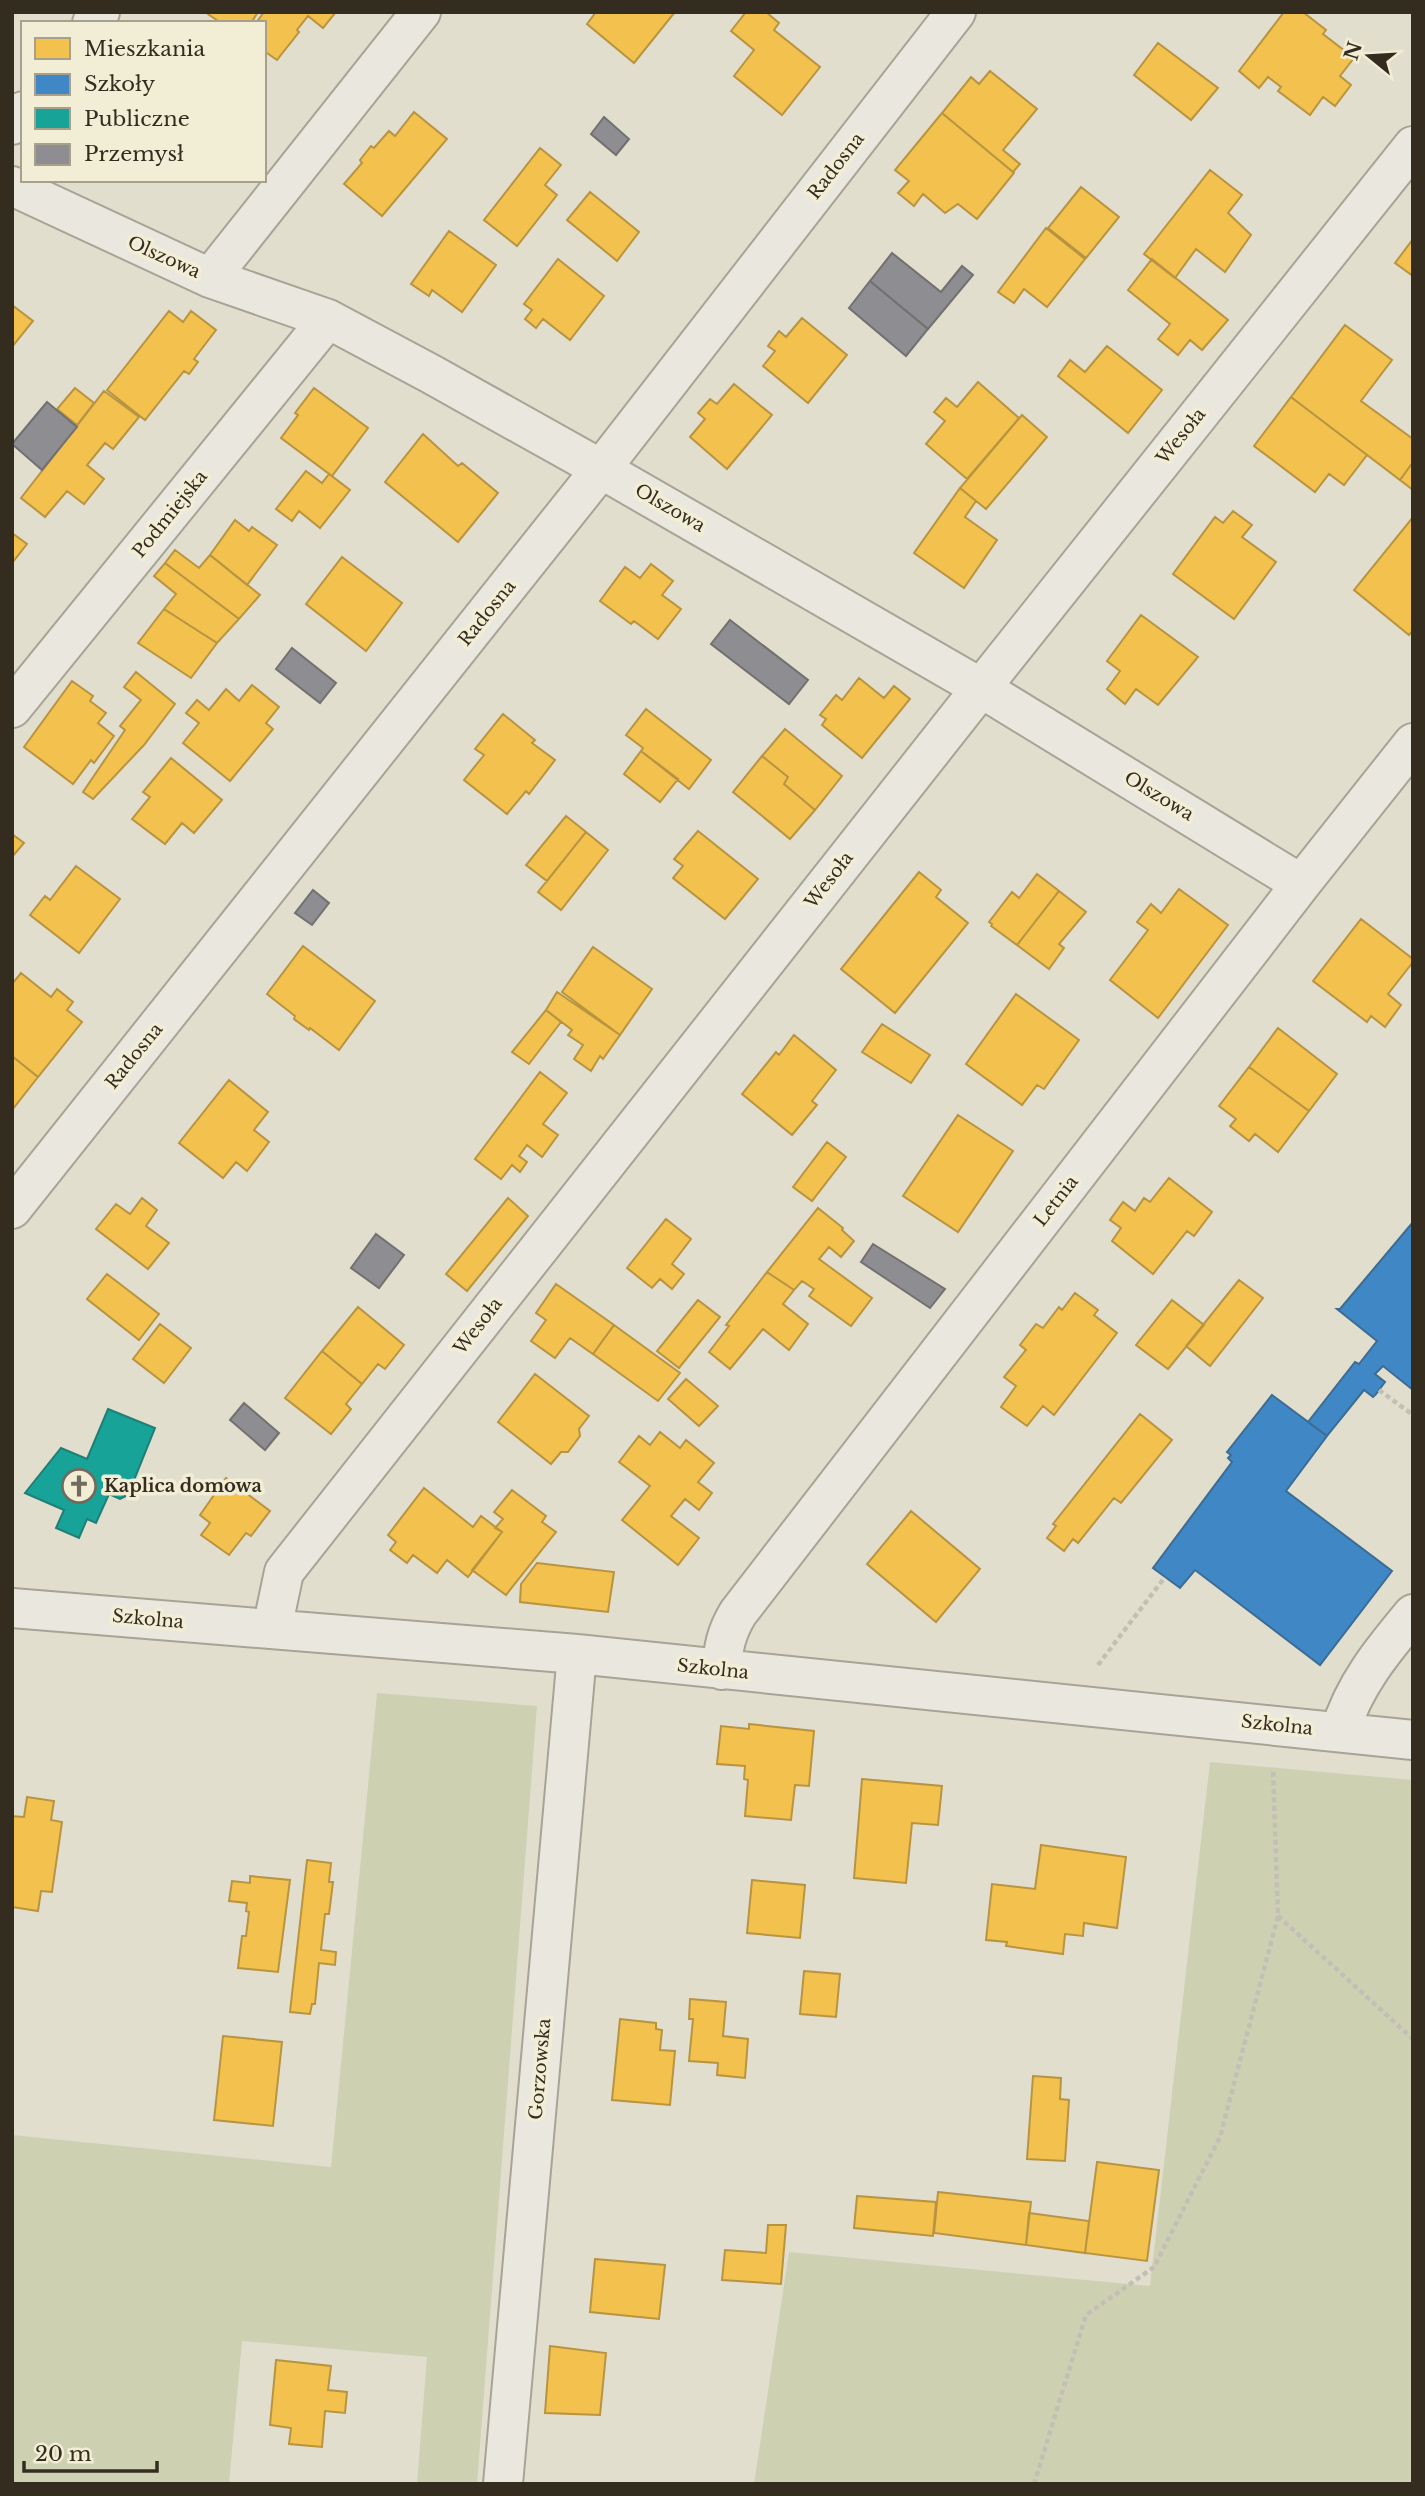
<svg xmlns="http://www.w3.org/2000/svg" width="1425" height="2496" viewBox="0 0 1425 2496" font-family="'Libre Baskerville',serif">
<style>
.green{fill:#cdd1b2}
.homes{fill:#f2c14e;stroke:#b99440;stroke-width:2}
.schools{fill:#3f88c5;stroke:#3c6c94;stroke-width:2}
.public{fill:#17a398;stroke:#207f74;stroke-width:2}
.industry{fill:#8d8d92;stroke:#737070;stroke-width:2}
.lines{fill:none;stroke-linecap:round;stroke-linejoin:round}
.street-casing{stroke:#a7a396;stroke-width:42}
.path{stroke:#c3bfb5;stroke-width:4.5;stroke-dasharray:5 3.5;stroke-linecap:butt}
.street{stroke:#eae8de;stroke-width:38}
.labels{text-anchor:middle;stroke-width:7;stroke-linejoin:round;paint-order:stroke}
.street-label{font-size:18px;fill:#352c20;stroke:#f2edd5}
.poi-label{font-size:18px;font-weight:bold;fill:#352c20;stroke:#f2edd5;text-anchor:start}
</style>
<rect width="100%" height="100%" fill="#e2dece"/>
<path class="green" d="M377,1693l160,13 -60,778h-60l10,-127 -185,-16 -13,143h-217v-349l319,32z
M1210,1762l203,18v704h-659l35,-232 361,34z"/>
<path class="homes" d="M205,12h53l-7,11h-30z
M264,12h70l1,1 -12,15 -15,-12 -11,14 2,2 -22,28 -13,-9v-28h-8z
M596,12h79l-41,51 -47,-39z
M746,12h20l13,11 -5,7 46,37 -38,48 -48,-39 20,-26 -23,-19z
M1284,12h19l23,18 -3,4 31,24 -14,18 11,9 -16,21 -12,-9 -13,18 -32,-24 3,-4 -13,-10 -9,11 -20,-17z
M1158,43l60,45 -27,32 -57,-45z
M990,71l47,38 -34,41 17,14 -7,8 -71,-59 29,-36 8,7z
M414,112l33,27 -65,77 -38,-32 18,-21 -2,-3 11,-14 3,2 15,-17 6,5z
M942,113l72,60 -37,46 -19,-15 -13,9 -22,-19 -9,12 -16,-13 11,-12 -14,-11z
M540,148l21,17 -16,20 12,10 -40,51 -33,-26z
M1210,170l32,25 -14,18 23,22 -26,37 -29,-23 -21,29 -31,-24z
M1081,187l38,30 -33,41 -38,-30z
M590,192l49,40 -22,29 -50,-41z
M1046,228l39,31 -38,48 -23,-18 -10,14 -16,-11z
M449,231l47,34 -34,47 -30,-22 -3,6 -18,-12z
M1413,239v37l-18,-13z
M558,259l46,37 -34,44 -27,-21 -7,9 -11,-9 7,-9 -8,-6z
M1152,259l76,61 -26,30 -12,-10 -12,15 -20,-16 12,-15 -42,-34z
M12,305l21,16 -21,26z
M169,311l14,11 8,-11 25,19 -22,29 4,3 -9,12 -5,-3 -39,49 -38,-30z
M802,318l45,37 -39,48 -45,-37 12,-15 -7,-5 11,-15 7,6z
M1345,325l47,35 -31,41 52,38v23l-13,18 -109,-83z
M1107,346l55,44 -34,43 -70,-57 12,-16 15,12z
M978,382l41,36 -52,61 -41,-35 19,-23 -11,-9 12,-14 11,9z
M734,384l38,31 -45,54 -37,-32 15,-18 -7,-6 12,-14 7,5z
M75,388l19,15 -17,22 -20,-16z
M314,388l54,40 -36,48 -51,-38 17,-23 -3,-2z
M104,391l35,26 -26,32 -8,-6 -18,22 17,14 -20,25 -17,-13 -22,26 -24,-19z
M1291,397l76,58 -23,30 -15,-11 -14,18 -61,-46z
M1022,415l25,22 -61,72 -26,-21z
M423,434l35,32 4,-3 36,30 -40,49 -73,-60z
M1413,462v28l-13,-10z
M306,471l16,12 7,-9 21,16 -30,38 -21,-17 -7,10 -16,-12z
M960,488l16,13 -11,16 32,23 -33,48 -50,-35z
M1233,511l19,14 -10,12 34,25 -42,57 -61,-45 42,-57 8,6z
M1413,517v113l-4,5 -55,-45z
M235,520l14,11 3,-4 25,18 -30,40 -37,-30z
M12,533l15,11 -15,19z
M175,550l24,18 11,-13 50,40 -21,24 -74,-56z
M342,557l60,46 -36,48 -60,-47z
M165,563l74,56 -22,24 -53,-34 12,-15 -22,-18z
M651,564l22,17 -11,14 19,14 -23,30 -24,-18 -3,3 -31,-23 25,-34 15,11z
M164,609l53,34 -26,35 -53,-35z
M1141,615l57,42 -40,48 -22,-16 -11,15 -18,-15 13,-18 -13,-10z
M136,672l39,32 -31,41 -51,54 -10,-7 42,-62 -5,-4 21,-26 -17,-13z
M859,678l25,20 10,-12 16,13 -48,59 -40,-33 4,-6 -6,-4 16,-20 6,5z
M72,681l21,15 -3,5 16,12 -8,10 16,13 -20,27 -3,-3 -18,24 -49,-37z
M252,685l27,22 -13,16 7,6 -43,52 -47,-38 16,-20 -13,-10 11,-13 12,10 17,-21 13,12z
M646,709l65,51 -22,29 -48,-38 2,-3 -17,-13z
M503,714l32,26 -3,3 23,17 -26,34 -3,-3 -19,23 -43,-34 20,-25 -9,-6z
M785,729l57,47 -27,34 -31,-26 4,-7 -26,-21z
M641,751l37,28 -18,23 -36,-28z
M762,756l26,21 -4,7 31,26 -25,29 -57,-47z
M171,758l51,42 -28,33 -12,-10 -17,21 -33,-25 18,-22 -7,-5z
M566,816l20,16 -39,49 -21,-16z
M698,831l60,48 -33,40 -52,-41 10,-12 -9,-7z
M586,832l22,18 -47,60 -23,-18z
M12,834l12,9 -12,14z
M76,866l44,33 -41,54 -49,-38 15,-19 5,4z
M919,872l22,18 -5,7 32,26 -73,90 -54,-44z
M1037,874l22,17 -42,54 -26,-19 1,-2 -3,-2 23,-30 7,6z
M1179,889l49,36 -70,93 -48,-38 38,-50 -11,-8 14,-18 10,9z
M1059,891l27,21 -27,32 5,4 -15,21 -32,-24z
M1361,919l52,40v3l-25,32 13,11 -16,22 -14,-11 -4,6 -54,-41z
M303,946l72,55 -36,49 -29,-22 -1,2 -15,-11 1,-3 -28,-22z
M593,947l59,42 -32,46 -58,-43z
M21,973l30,24 6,-8 16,13 -6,8 15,12 -44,55 -26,-21v-72z
M557,992l63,43 -17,24 -3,-3 -9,15 -17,-12 9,-14 -15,-10 4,-5 -26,-20z
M1016,994l63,46 -35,49 -7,-4 -15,20 -56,-41z
M546,1010l15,12 -32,42 -17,-12z
M882,1024l48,31 -19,28 -49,-31z
M1278,1028l59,46 -28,37 -60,-44z
M794,1035l42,35 -24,31 5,4 -25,30 -50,-41 34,-42 3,3z
M12,1056l26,21 -26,33z
M1249,1067l60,44 -31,41 -23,-18 -6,7 -19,-15 6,-7 -17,-13z
M540,1072l27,21 -24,31 15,11 -16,22 -15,-12 -8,11 8,6 -7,10 -8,-7 -11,14 -26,-20z
M229,1080l39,32 -14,18 15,12 -22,29 -11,-9 -13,16 -44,-35z
M958,1115l55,36 -55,81 -55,-36z
M827,1142l19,15 -34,44 -19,-14z
M1169,1178l43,34 -18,24 -7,-5 -34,43 -41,-33 9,-13 -11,-8 13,-18 12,9 9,-13 6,4z
M142,1198l15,12 -11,16 23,17 -21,26 -52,-40 20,-25 14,10z
M508,1198l20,18 -61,75 -21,-17z
M818,1208l25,20 -1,2 12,11 -13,16 -12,-10 -10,12 53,39 -21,28 -42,-30 5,-7 -12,-8 -8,9 -27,-18z
M666,1219l25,20 -19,25 12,10 -12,15 -12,-10 -8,9 -25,-20z
M767,1272l27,18 -11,14 25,20 -19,26 -26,-21 -33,40 -21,-17 20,-26 -3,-1z
M107,1274l52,40 -20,26 -52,-41z
M1239,1280l24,18 -53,68 -24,-20z
M556,1284l58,41 -21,29 -23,-16 -15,20 -24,-17 15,-21 -10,-7z
M1075,1293l23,17 -4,5 23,18 -63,82 -11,-9 -16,20 -26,-19 15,-21 -12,-9 22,-27 -6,-5 16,-21 7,4 16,-21 3,3z
M698,1300l22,17 -41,51 -22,-17z
M1172,1300l32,25 -36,44 -32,-24z
M358,1307l46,38 -19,24 -7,-5 -16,20 -40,-33z
M160,1324l31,24 -27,35 -31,-24z
M614,1325l66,48 -22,28 -65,-47z
M322,1351l40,33 -16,20 5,5 -20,25 -46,-36z
M535,1374l54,42 -10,13 1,7 -12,16h-7l-10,12 -53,-42z
M686,1379l32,27 -19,20 -31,-27z
M1140,1414l32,26 -51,63 -7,-5 -36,45 -5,-4 -9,12 -17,-13 9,-12 -3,-2z
M660,1432l20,16 6,-8 28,23 -16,19 14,11 -13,17 -14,-11 -14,17 28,22 -21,27 -56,-45 28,-34 -31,-24 20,-26 11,9z
M226,1478l44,33 -19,25 -5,-3 -17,22 -28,-20 9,-12 -10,-8z
M424,1488l49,39 8,-11 21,16 -34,45 -21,-17 -10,13 -24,-18 -6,8 -17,-13 6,-8 -8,-7z
M512,1490l34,26 -4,6 14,10 -50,63 -34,-25 30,-38 -7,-4 8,-9 -9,-7z
M911,1511l69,58 -44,53 -69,-58z
M537,1563l77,9 -6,40 -88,-10 1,-18z
M749,1724l65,7 -5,55 -14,-1 -4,35 -46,-4 3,-36 -4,-1 1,-13 -28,-2 4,-38 28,3z
M862,1779l80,7 -4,39 -26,-2 -6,60 -52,-5z
M27,1797l27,4 -3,19 11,2 -10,70 -11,-1 -3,20 -26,-4v-91l12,1z
M1041,1845l85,12 -9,71 -33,-5 -1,13 -18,-2 -2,20 -57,-8 1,-4 -21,-2 6,-56 43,5z
M307,1860l24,3 -2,19h4l-4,32h-4l-4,36 15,2 -1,13 -16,-2 -4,41h-3l-2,10 -20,-2z
M250,1876l40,4 -12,92 -40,-4 4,-32h4l3,-24 -3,-1 1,-8 -18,-2 3,-20 18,2z
M752,1880l53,5 -5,53 -53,-5z
M804,1971l36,3 -4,43 -36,-3z
M690,1999l36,3 -3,34 25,3 -3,39 -28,-3 1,-12 -29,-2 4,-42h-4z
M620,2019l36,4v6l6,1 -2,20 15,1 -5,54 -58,-5z
M223,2036l59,6 -9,84 -59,-6z
M1033,2076l28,2 -1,21 9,1 -4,61 -38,-2z
M1097,2162l62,8 -12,91 -62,-8z
M938,2192l93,10 -5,43 -92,-12z
M857,2196l79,6 -3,34 -79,-8z
M1029,2213l60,8 -4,32 -59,-8z
M768,2225h18l-5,59 -59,-4 3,-30 41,3z
M595,2259l70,6 -6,54 -69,-7z
M550,2346l56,7 -6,62 -55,-2z
M276,2360l55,6 -3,24 19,2 -2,21 -20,-2 -3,36 -33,-3 2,-16 -21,-3z"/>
<path class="schools" d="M1413,1222v168l-30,-24 -8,8 10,8 -9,12 -3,3 -9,-7 -37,46 -19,-14 47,-60 4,2 18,-23 -40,-32h3z
M1272,1395l55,41 -41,55 106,80 -72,94 -125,-95 -15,18 -27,-20 79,-106 -4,-4 3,-3 -4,-3z"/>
<path class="public" d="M108,1409l47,19 -27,67 -8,4 -11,-5 -13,29 -9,-4 -8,19 -23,-10 8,-18 -39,-17 36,-45 26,11z"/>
<path class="industry" d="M604,117l25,22 -13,16 -25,-21z
M892,253l49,39 21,-26 11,9 -45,54 -58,-48z
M870,281l58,48 -22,27 -57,-48z
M47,402l30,25 -35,43 -30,-26z
M730,620l78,60 -19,24 -78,-60z
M292,648l44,35 -16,20 -44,-34z
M313,890l16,13 -17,22 -17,-12z
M376,1234l28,21 -25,33 -28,-20z
M873,1244l72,45 -15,19 -69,-46z
M244,1403l35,30 -14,17 -35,-30z"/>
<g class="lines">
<g class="street-casing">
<path id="street" d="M92,23l8,-11
M12,125l11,-14
M12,186l198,92 118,41 103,55 170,95 380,219 320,196
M210,278l211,-266
M12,708l316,-389
M12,1209l589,-740 355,-457
M12,1608l565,46 836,86
M272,1629l12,-57 697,-884 432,-542
M722,1670c1,-22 4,-37 16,-57l563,-729 112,-141
M1340,1732c13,-46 43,-82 73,-118
M503,2484l74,-830"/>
</g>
<path class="path" d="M1379,1390l34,25
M1098,1665l67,-88
M1278,1916l135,123
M1034,2484l52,-169 68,-48 66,-130 58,-221 -5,-147"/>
<use href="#street" class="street"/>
</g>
<defs>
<g id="church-ring" transform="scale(1.75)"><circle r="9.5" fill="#f2edd5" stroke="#726a5d" stroke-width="1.5"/><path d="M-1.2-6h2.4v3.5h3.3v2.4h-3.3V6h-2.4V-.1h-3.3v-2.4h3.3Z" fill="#726a5d"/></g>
</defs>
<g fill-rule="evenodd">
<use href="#church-ring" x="79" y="1486"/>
</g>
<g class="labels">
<g class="street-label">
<text transform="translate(836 166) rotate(-52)" y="6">Radosna</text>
<text transform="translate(164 257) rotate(24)" y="6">Olszowa</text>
<text transform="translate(1181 436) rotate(-51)" y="6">Wesoła</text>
<text transform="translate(670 508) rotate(30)" y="6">Olszowa</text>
<text transform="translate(170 514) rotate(-51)" y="6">Podmiejska</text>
<text transform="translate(487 613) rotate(-51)" y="6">Radosna</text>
<text transform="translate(1159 796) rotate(31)" y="6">Olszowa</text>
<text transform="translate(829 880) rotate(-52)" y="6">Wesoła</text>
<text transform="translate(134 1056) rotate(-51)" y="6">Radosna</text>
<text transform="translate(1056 1201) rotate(-52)" y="6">Letnia</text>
<text transform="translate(478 1326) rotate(-52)" y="6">Wesoła</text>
<text transform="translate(148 1619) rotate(5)" y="6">Szkolna</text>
<text transform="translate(713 1669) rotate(6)" y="6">Szkolna</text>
<text transform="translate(1277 1725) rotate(6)" y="6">Szkolna</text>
<text transform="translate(540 2069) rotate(-85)" y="6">Gorzowska</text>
</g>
<g class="poi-label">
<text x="104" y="1492">Kaplica domowa</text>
</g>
</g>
<rect width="1425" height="2496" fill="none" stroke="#352c20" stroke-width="28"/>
<rect x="21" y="21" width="245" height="161" fill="#f2edd5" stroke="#a6a08d" stroke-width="2"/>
<rect x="35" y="38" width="35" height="21" fill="#f2c14e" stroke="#a6a08d" stroke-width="2"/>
<text x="84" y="56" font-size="21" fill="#352c20">Mieszkania</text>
<rect x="35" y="74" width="35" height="21" fill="#3f88c5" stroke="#a6a08d" stroke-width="2"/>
<text x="84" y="91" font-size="21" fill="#352c20">Szkoły</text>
<rect x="35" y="108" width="35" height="21" fill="#17a398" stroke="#a6a08d" stroke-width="2"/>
<text x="84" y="126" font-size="21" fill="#352c20">Publiczne</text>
<rect x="35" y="144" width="35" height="21" fill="#8d8d92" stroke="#a6a08d" stroke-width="2"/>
<text x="84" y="161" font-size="21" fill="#352c20">Przemysł</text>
<g transform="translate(1369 56) rotate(288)" stroke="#f2edd5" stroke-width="5" paint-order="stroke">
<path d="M0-5L12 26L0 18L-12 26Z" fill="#352c20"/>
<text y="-10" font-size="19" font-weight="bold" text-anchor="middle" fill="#352c20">N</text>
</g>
<path d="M24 2461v10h133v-10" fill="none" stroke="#352c20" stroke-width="3.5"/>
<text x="35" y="2461" font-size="21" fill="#352c20" stroke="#f2edd5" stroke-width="5" paint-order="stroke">20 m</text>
</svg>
